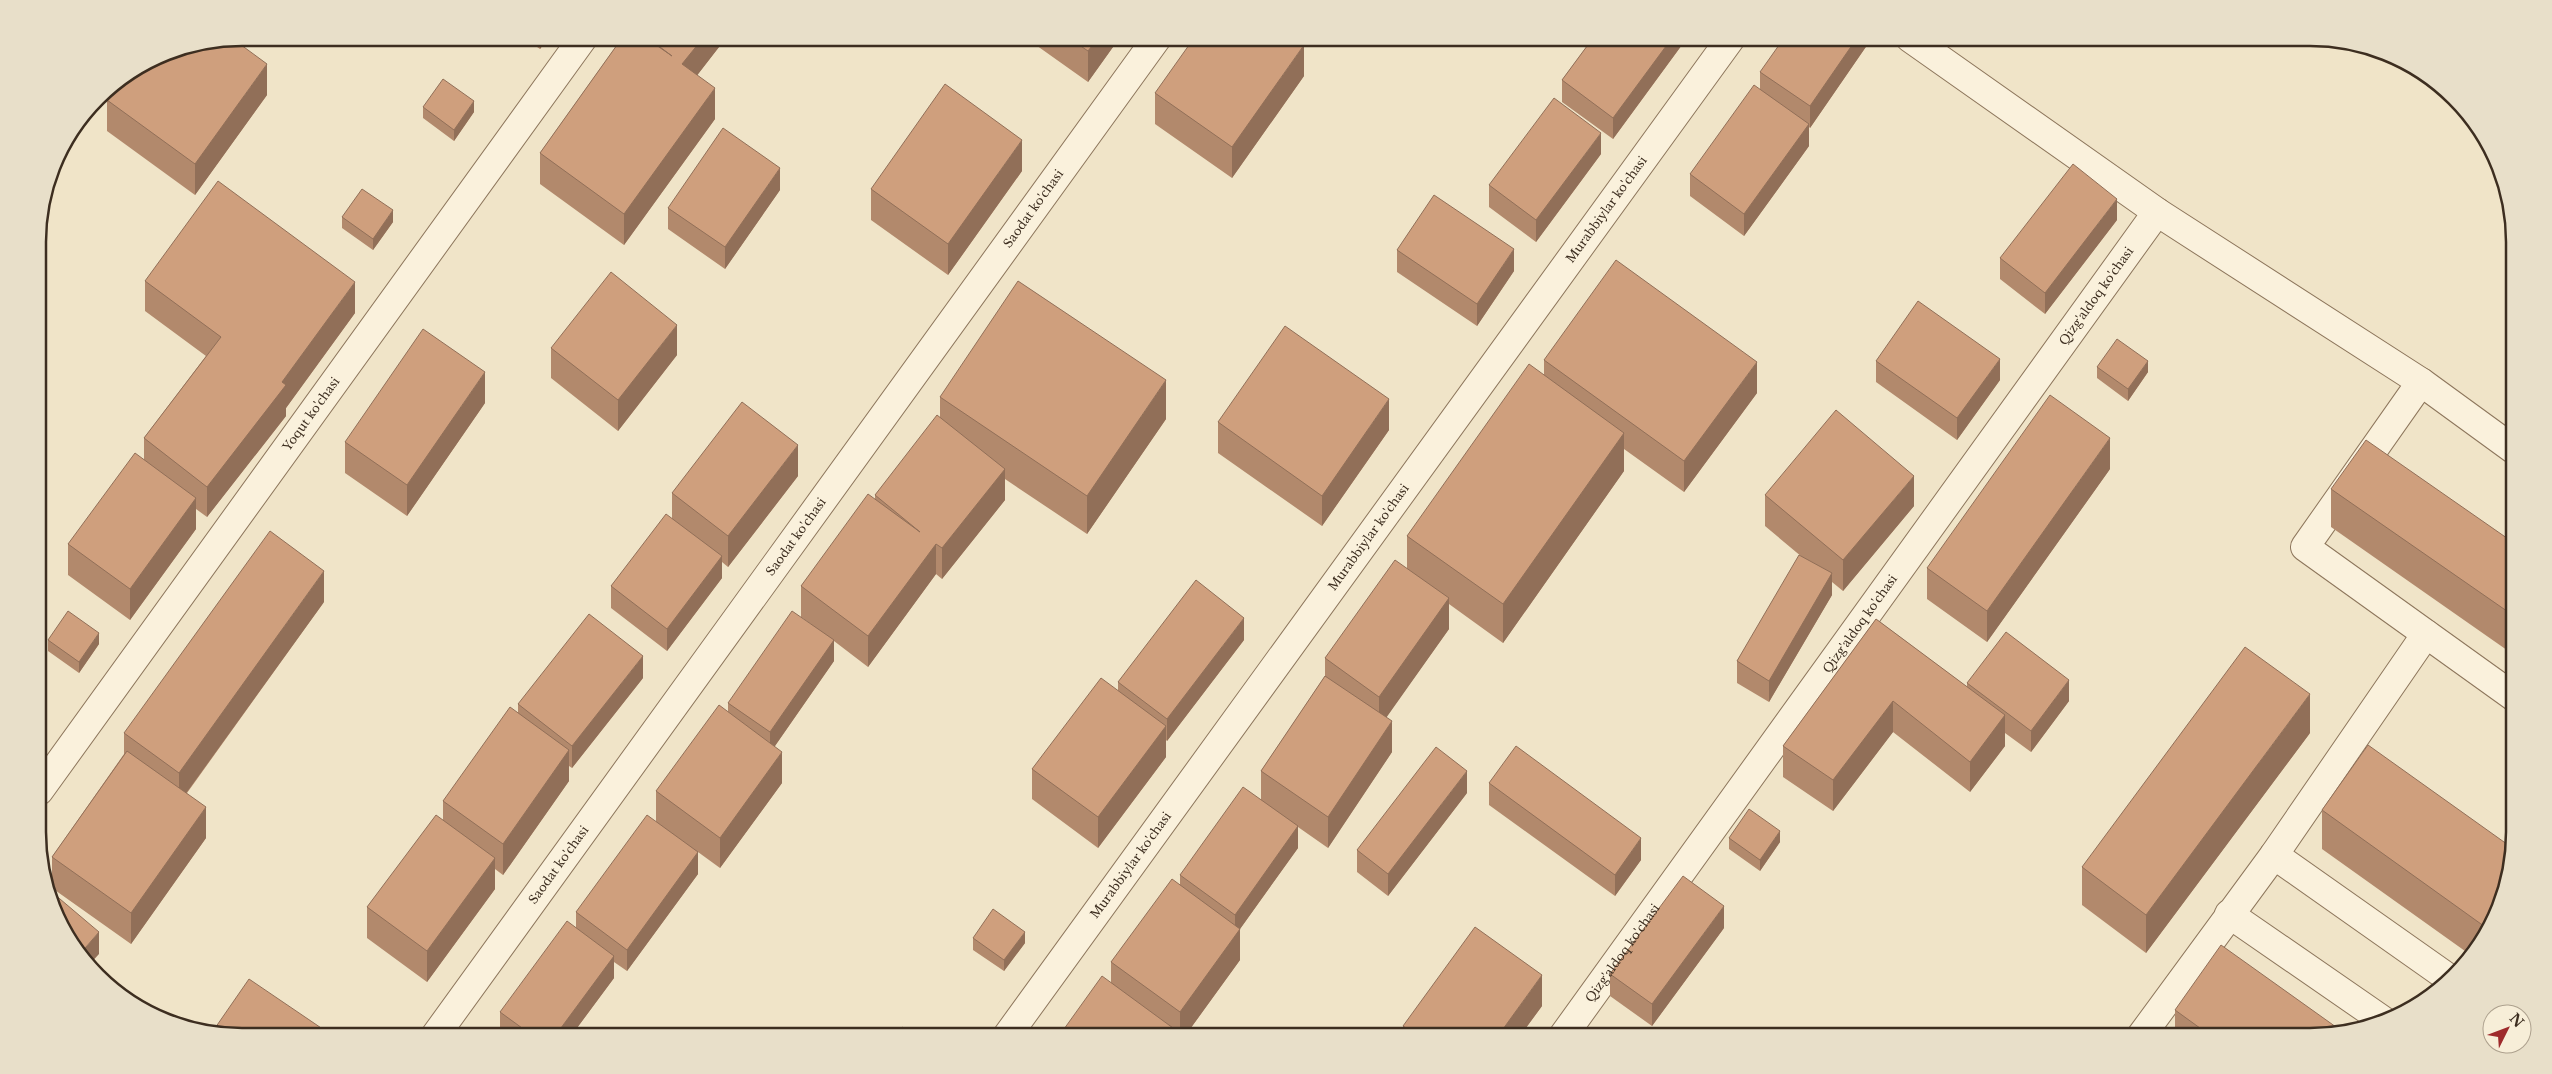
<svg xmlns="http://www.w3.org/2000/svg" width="2552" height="1074" viewBox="0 0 2552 1074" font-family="'Libre Baskerville',serif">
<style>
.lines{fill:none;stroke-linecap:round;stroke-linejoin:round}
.street-casing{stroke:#8d765c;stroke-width:30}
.street{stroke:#faf1dc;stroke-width:28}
.wall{fill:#b2896c}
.shaded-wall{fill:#916f58}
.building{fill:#cf9f7d;stroke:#916f58}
.labels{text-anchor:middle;stroke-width:4;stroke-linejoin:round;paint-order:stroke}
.street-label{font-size:12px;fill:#3d2e20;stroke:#f7eed8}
.rim{fill:none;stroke:#3d2e20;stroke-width:2.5}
</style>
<rect width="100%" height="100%" fill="#f0e4c8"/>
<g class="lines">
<g class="street-casing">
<g id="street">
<path d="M1910,38l247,174 264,170 -116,165 209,150"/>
<path d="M2421,382l92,67"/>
<path id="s1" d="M39,791l544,-753"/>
<path d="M2274,855l176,124"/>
<path d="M2229,914l155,107"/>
<path id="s2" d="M435,1036l722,-998"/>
<path id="s3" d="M1007,1036l724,-998"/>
<path id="s4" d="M1563,1036l594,-824"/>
<path d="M2141,1036l133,-181 152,-221"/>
</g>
</g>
<use href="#street" class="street"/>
</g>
<path class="wall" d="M524,38h24l-8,11z
M622,38h104l-29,37 18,44 -91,126 -84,-61v-31z
M1026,38h92v2l-30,42z
M1593,38h94l-74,101 -51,-37v-22z
M1872,38l-62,90 -1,-1v19l-65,90 -54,-40v-22l70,-85v-17z
M1304,76l-72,102 -77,-54v-31z
M267,95l-72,100 -88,-64v-31z
M423,107l51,5 -20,29 -31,-23z
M1601,154l-65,88 -47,-35v-22z
M1022,171l-74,104 -77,-55v-31z
M780,190l-55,79 -57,-40v-21z
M342,217l51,5 -20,28 -31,-22z
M2117,220l-72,94 -45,-35v-21z
M1397,250l117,21 -37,55 -80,-54z
M145,281l210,32 -69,95v8l-79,101 -11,-8v20l-66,91 -62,-45v-31l76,-85v-21l62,-82 -61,-45z
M551,348l126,7 -59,76 -67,-53z
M1544,360l213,33 -73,99 -60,-43v22l-121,172 -54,-39v25l-63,88 6,35 -64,96 -30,-21v21l-58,81v31l-55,76h-126l52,-54v-20l69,-77v-10l81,-75v-29l64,-95v-18l82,-90v-32l137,-161z
M1876,361l124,19 -43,60 -81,-58z
M2097,367l51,5 -20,29 -31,-23z
M940,397l226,22 -79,115 -82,-55v21l-63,79 -6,-5 -68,93 -34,-26v20l-59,85 7,37 -62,85 -22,-16v22l-71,97 -13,-9v16l-43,58h-67l-4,-3v-21l76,-85v-15l80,-90v-31l72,-79v-9l84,-78 -11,-8v-31l74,-87v-4l65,-78z
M485,403l-78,113 -62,-43v-31z
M1218,422l171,8 -67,96 -104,-73z
M2110,469l-123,173 -60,-43v-31z
M798,476l-70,91 -6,-5v16l-55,73 -56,-43v-22l61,-68v-25z
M2331,489l183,54v112l-183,-128z
M1765,495l149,11 -71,85 -11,-9v13l-63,107 -32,-19v-22l65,-104 -37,-31z
M324,602l-137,191 19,45 -75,106 -79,-56v-31l72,-103v-21z
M1876,619l91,68v-4l102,18 -38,51 -26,-19v13l-35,46 -77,-60 -60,79 -50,-34v-31z
M48,640l51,4 -20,29 -31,-22z
M1244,640l-77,101 -1,-1v17l-68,91 -66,-49v-30l86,-78v-9z
M643,678l-71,90 -3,-2v15l-66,94 -8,-6v20l-68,93 -60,-44v-31l76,-87v-19l75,-88v-9z
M2310,733l-164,220 -64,-48v-38z
M1489,783l152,77 -26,36 -126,-91z
M1467,793l-79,103 -31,-24v-22z
M2322,810l177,100 -27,46 -150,-107z
M1729,838l51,4 -20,29 -31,-22z
M1724,928l-72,98 -42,-30v-22z
M973,938l52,5 -21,28 -31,-21z
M1542,1006l-22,30h-117v-10z
M2175,1010l148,26h-148z"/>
<path class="shaded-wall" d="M540,38h8l-8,11z
M703,38h23l-44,57v-31z
M1098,38h20v2l-30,42v-31z
M1672,38h15l-74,101v-21z
M1857,38h15l-62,90v-22z
M1304,45v31l-72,102v-31z
M267,64v31l-72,100v-31z
M715,88v31l-91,126v-31z
M474,101v11l-20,29v-11z
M1809,124v22l-65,90v-22z
M1601,133v21l-65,88v-22z
M1022,140v31l-74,104v-31z
M780,168v22l-55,79v-22z
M2117,199v21l-72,94v-21z
M393,210v12l-20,28v-11z
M1514,249v22l-37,55v-22z
M355,282v31l-69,95v8l-79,101v-30l75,-105z
M677,325v30l-59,76v-31z
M2000,359v21l-43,60v-22z
M2148,361v11l-20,29v-12z
M1757,362v31l-73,99v-31z
M485,372v31l-78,113v-31z
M1166,380v39l-79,115v-38z
M1389,399v31l-67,96v-30z
M1624,433v38l-121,172v-39z
M2110,438v31l-123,173v-31z
M798,445v31l-70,91v-31z
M1005,469v31l-63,79v-31z
M1914,476v30l-71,85v-31z
M196,498v31l-66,91v-31z
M936,544v30l-68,93v-31z
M722,556v22l-55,73v-22z
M324,571v31l-145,201v-30z
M1832,573v22l-63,107v-21z
M1449,598v31l-70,99v-31z
M1244,618v22l-77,101v-22z
M99,633v11l-20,29v-11z
M834,640v21l-64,92v-21z
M643,656v22l-71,90v-22z
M2069,680v21l-38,51v-21z
M2310,694v39l-164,220v-38z
M1893,701v31l-60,79v-31z
M2005,715v31l-35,46v-30z
M1392,721v31l-64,96v-31z
M1166,726v31l-68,91v-31z
M569,750v31l-66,94v-31z
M782,752v31l-62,85v-30z
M1467,771v22l-79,103v-22z
M206,807v31l-75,106v-31z
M1298,826v22l-63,88v-21z
M1780,831v11l-20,29v-11z
M1641,838v22l-26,36v-21z
M698,852v22l-71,97v-21z
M495,858v31l-68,93v-31z
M1724,906v22l-72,98v-22z
M1240,929v31l-55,76h-5v-24z
M99,932v22l-10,11 -10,-10z
M1025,932v11l-21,28v-11z
M614,956v22l-43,58h-16z
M1542,975v31l-22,30h-22z
M1173,1028v8h-6z"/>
<path class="building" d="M622,38h24l26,18 -24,-18h55l-21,26 33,24 -91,126 -84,-61z
M1069,38h29l-10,13z
M1194,38h99l11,7 -72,102 -77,-54z
M1593,38h79l-59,80 -51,-38z
M1784,38h73l-47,68 -50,-34z
M233,39l34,25 -72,100 -88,-64 15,-21 42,-26z
M443,79l31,22 -20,29 -31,-23z
M945,84l77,56 -74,104 -77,-55z
M1754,85l55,39 -65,90 -54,-40z
M1554,98l47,35 -65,87 -47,-35z
M723,128l57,40 -55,79 -57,-39z
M2073,164l44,35 -72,94 -45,-35z
M218,181l137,101 -73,100 4,3 -79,102 -63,-49 77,-101 -76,-56z
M362,189l31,21 -20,29 -31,-22z
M1434,195l80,54 -37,55 -80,-54z
M1616,260l141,102 -73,99 -140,-101z
M611,272l66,53 -59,75 -67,-52z
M1018,281l148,99 -79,116 -147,-99z
M1918,301l82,58 -43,59 -81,-57z
M1285,326l104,73 -67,97 -104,-74z
M423,329l62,43 -78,113 -62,-43z
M2117,339l31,22 -20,28 -31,-22z
M1529,364l95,69 -121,171 -96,-68z
M2050,395l60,43 -123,173 -60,-43z
M742,402l56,43 -70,91 -56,-43z
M1836,410l78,66 -71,84 -78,-65z
M937,415l68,54 -63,79 -6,-4 -68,92 -67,-50 67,-92 52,38 -45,-37z
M2366,440l148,103v73l-183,-127z
M135,453l61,45 -66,91 -62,-45z
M666,514l56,42 -55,73 -56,-43z
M270,531l54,40 -145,202 -55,-40z
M1799,555l33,18 -63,108 -32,-20z
M1395,560l54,38 -70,99 -54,-39z
M1196,580l48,38 -77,101 -49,-37z
M68,611l31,22 -20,29 -31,-22z
M792,611l42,29 -64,92 -42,-29z
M589,614l54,42 -71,90 -54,-42z
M1876,619l129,96 -35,47 -77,-61 -60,79 -50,-34z
M2006,632l63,48 -38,51 -64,-48z
M2245,647l65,47 -164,221 -64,-48z
M1325,676l67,45 -64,96 -67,-46z
M1101,678l65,48 -68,91 -66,-48z
M719,705l63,47 -62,86 -64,-47z
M510,707l59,43 -66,94 -60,-43z
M2368,745l143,102 -12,63 -11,19 -166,-119z
M1516,746l125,92 -26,37 -126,-92z
M1436,747l31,24 -79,103 -31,-24z
M127,751l79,56 -75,106 -79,-56z
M1243,787l55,39 -63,89 -55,-40z
M1749,809l31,22 -20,29 -31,-22z
M436,815l59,43 -68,93 -60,-44z
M647,815l51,37 -71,98 -51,-38z
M1683,876l41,30 -72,98 -42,-30z
M1172,879l68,50 -60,83 -69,-50z
M47,888l52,44 -20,23 -26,-45z
M993,909l32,23 -21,28 -31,-22z
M567,921l47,35 -59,80h-22l-33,-24z
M1475,927l67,48 -44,61h-81l-14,-10z
M2221,945l122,87 -20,4h-112l-36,-26z
M1102,976l71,52 -6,8h-108z
M249,979l84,57h-90l-30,-5z
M902,1027l13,9h-19z"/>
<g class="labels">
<g class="street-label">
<text dy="4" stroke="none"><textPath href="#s2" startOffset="1021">Saodat ko'chasi</textPath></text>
<text dy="4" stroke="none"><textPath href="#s3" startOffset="1021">Murabbiylar ko'chasi</textPath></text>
<text dy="4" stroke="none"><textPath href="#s4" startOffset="912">Qizg'aldoq ko'chasi</textPath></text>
<text dy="4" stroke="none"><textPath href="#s1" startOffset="465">Yoqut ko'chasi</textPath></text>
<text dy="4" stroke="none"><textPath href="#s2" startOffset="616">Saodat ko'chasi</textPath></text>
<text dy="4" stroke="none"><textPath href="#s3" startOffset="616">Murabbiylar ko'chasi</textPath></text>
<text dy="4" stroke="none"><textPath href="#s4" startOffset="508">Qizg'aldoq ko'chasi</textPath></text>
<text dy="4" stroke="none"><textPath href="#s2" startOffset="211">Saodat ko'chasi</textPath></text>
<text dy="4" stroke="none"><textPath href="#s3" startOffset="211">Murabbiylar ko'chasi</textPath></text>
<text dy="4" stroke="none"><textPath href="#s4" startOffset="102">Qizg'aldoq ko'chasi</textPath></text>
</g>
</g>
<path d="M0 0H2552V1074H0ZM242 46H2310A196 196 0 0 1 2506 242V832A196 196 0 0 1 2310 1028H242A196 196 0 0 1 46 832V242A196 196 0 0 1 242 46Z" fill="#e8dfc9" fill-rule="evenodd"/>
<path class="rim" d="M242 46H2310A196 196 0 0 1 2506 242V832A196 196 0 0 1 2310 1028H242A196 196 0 0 1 46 832V242A196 196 0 0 1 242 46Z"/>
<g transform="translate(2507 1029) rotate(48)"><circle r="24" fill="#f7eed8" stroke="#ada18e"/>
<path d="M0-4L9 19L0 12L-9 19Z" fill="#9e2a2b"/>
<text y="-8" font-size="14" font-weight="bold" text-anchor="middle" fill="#3d2e20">N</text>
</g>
</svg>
